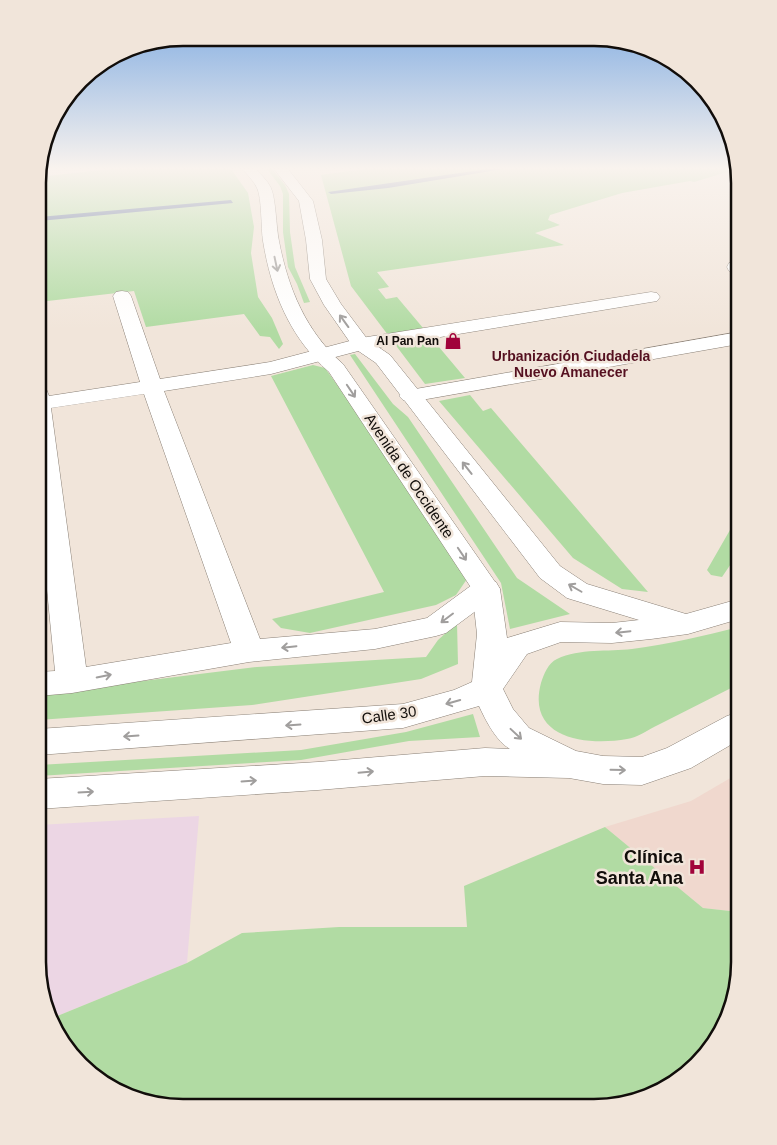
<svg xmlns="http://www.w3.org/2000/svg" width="777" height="1145" viewBox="0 0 777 1145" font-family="Arial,sans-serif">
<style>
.industrial{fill:#ecd6e4}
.medical{fill:#f0d8ce}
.green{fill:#b1dba3}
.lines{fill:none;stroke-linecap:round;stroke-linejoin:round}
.stream{fill:#586d9a;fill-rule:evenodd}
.minor-casing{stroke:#8a8076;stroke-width:1}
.major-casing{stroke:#8a8076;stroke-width:1}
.minor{fill:#fff;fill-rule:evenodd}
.major{fill:#fff;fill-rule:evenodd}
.oneway{stroke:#a09e9d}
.labels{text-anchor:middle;stroke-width:5;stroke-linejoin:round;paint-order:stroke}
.far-poi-label{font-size:12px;font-weight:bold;fill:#110d0a;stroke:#f1e5da;text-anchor:end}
.far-neighbourhood-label{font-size:14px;font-weight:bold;fill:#551020;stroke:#f1e5da}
.street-label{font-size:15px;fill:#110d0a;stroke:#f1e5da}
.near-poi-label{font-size:18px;font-weight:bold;fill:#110d0a;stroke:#f1e5da;text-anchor:end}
.rim{fill:none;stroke:#110d0a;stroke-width:2.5}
</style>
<rect width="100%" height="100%" fill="#f1e5da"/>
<path class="industrial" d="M199,816l-12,147 -137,56 -12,-57v-137z"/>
<path class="medical" d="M739,773v139l-36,-4 -98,-81 86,-26z"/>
<path class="green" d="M110,169h121l17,24 6,34 -3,26 7,44 14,21 11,26 -4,5 -9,-12 -10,-1 -16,-22 -98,13 -12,-36 -95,11v-125z
M267,169h5l13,16 4,9 1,38 5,35 15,35 -6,1 -7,-19 -9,-17 -5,-35v-38l-3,-8z
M364,169h373l-43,13 -4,-1 -68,12 -72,22 -2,5 12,5 -25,8 29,12 -187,27 12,15 -11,2 8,10 11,-2 68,81 -40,6 -74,-98 -30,-111z
M355,354l38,50 15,13 109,161 53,36 -60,15 -9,-46 -151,-228z
M313,365l12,3 136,189 6,22 -11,16 -20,10 -126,28 -29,-5 -9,-9 112,-27 -113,-216z
M470,395l13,16 8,-3 157,184 -26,-3 -49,-31 -134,-157z
M739,525v27l-17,25 -11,-2 -4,-5 23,-40z
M457,623l1,41 -37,15 -169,26 -214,15v-28l32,-2 187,-23 169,-10 12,-17z
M739,627v57c-27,14 -54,27 -81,41 -9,4 -21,13 -31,14 -40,7 -101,0 -86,-56 3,-9 7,-20 16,-24 23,-11 51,-7 75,-10 37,-5 72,-13 107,-22z
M473,714l7,23 -71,4 -108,19 -263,16v-11l263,-15 105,-18z
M605,827l98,81 36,4v60l-24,71 -65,53 -56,11 -430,-1 -69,-28 -45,-59 137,-56 55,-30 97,-6h128l-3,-41z"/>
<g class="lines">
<path class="stream" d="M487,169h16l-115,19 -57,6 -3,-2z
M231,200l2,3 -194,18v-4z"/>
<g class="minor-casing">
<path id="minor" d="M739,260v11h-10l-2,-4 2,-4z
M122,291l6,1 3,4 29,83 110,-17 91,-24 290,-46 6,1 3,4 -3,4 -6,1 -289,48 -91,24 -107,17 96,248 115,-10 52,-11 49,-36 10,-2 10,2 4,7 -4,7 -50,37 -10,3 -61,13 -126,13 -177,31 -34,3v-24l17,-1 -17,-173v-114l7,2 4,10 91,-14 -27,-86 3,-4zM144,394l87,249 -145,24 -35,-259z
M739,332v12l-329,58 -7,-2 -4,-4 4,-4 7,-2z"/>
</g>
<g class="major-casing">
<path id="major" d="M243,169h13c5,6 12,12 15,19 5,12 5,38 8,53 9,47 27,91 64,123l157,225 7,49 53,-16 52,1 27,-3 -72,-22 -27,-20 -164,-215 -22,-15 -30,-43 -14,-26 -4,-39 -7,-39 -25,-32h14l25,32 9,39 4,39 15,25 27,36 22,15 170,211 27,18 99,30 53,-15v20l-51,15 -37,5 -39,4 -51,-1 -34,12 -24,35 10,20 16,19 47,23 27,5 39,1 25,-9 60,-32 12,-4v28l-48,28 -49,17 -39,-1 -34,-6 -84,-2 -167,14 -280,19v-30l280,-17 167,-14 25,1c-14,-8 -24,-28 -31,-43l-76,22 -365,27v-26l365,-25 51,-14 18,-8 5,-48 -5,-45 -143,-217c-39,-34 -58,-81 -66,-131 -2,-13 -1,-43 -6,-53 -3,-7 -10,-13 -14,-19z"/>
</g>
<use href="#minor" class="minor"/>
<use href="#major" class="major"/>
</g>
<defs><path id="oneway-shaft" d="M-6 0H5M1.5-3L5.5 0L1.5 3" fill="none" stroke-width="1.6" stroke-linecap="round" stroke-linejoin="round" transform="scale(1.25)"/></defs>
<g class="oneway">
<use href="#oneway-shaft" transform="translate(276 264) rotate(78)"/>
<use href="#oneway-shaft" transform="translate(344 321) rotate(-126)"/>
<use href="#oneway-shaft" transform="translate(351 391) rotate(56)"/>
<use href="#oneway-shaft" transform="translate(467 468) rotate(-128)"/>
<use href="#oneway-shaft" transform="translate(462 554) rotate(56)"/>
<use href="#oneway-shaft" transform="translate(575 588) rotate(-150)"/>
<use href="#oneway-shaft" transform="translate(447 618) rotate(143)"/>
<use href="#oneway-shaft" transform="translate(623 632) rotate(174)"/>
<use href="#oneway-shaft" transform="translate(289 647) rotate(174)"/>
<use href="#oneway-shaft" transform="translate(104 676) rotate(-11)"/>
<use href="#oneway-shaft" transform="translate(453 702) rotate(164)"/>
<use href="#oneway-shaft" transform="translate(293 725) rotate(176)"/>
<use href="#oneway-shaft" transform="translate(516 734) rotate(43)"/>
<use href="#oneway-shaft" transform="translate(131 736) rotate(176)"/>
<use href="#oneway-shaft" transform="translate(618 770) rotate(1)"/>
<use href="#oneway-shaft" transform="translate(366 772) rotate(-5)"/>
<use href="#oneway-shaft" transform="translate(249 781) rotate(-4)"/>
<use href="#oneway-shaft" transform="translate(86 792) rotate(-3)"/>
</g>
<linearGradient id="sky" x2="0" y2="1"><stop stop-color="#7aa8e1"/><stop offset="0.51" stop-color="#f9f3ee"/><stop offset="1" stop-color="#f9f3ee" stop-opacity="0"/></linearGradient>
<rect width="777" height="330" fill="url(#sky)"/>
<defs>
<g id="shop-bare" transform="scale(1.35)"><path d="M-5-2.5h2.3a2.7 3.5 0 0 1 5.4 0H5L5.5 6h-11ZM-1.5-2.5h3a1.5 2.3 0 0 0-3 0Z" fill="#a1023a" stroke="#f1e5da" stroke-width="2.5" paint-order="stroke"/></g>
<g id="hospital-bare" transform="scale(1.35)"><path d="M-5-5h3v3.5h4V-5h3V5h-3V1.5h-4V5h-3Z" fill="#a1023a" stroke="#f1e5da" stroke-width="2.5" paint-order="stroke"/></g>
</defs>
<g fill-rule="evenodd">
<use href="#shop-bare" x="453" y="341"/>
<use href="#hospital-bare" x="697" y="867"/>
</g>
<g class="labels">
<g class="far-poi-label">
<text x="439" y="345">Al Pan Pan</text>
</g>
<g class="far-neighbourhood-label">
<text x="571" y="361">Urbanización Ciudadela<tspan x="571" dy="16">Nuevo Amanecer</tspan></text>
</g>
<g class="street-label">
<text transform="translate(409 476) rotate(56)" y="5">Avenida de Occidente</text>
<text transform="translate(389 715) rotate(-8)" y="5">Calle 30</text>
</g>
<g class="near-poi-label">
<text x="683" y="863">Clínica<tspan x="683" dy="21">Santa Ana</tspan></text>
</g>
</g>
<path d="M0 0H777V1145H0ZM183 46H594A137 137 0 0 1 731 183V962A137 137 0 0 1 594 1099H183A137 137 0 0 1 46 962V183A137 137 0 0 1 183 46Z" fill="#f1e5da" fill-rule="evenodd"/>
<path class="rim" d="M183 46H594A137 137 0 0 1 731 183V962A137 137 0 0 1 594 1099H183A137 137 0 0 1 46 962V183A137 137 0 0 1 183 46Z"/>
</svg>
